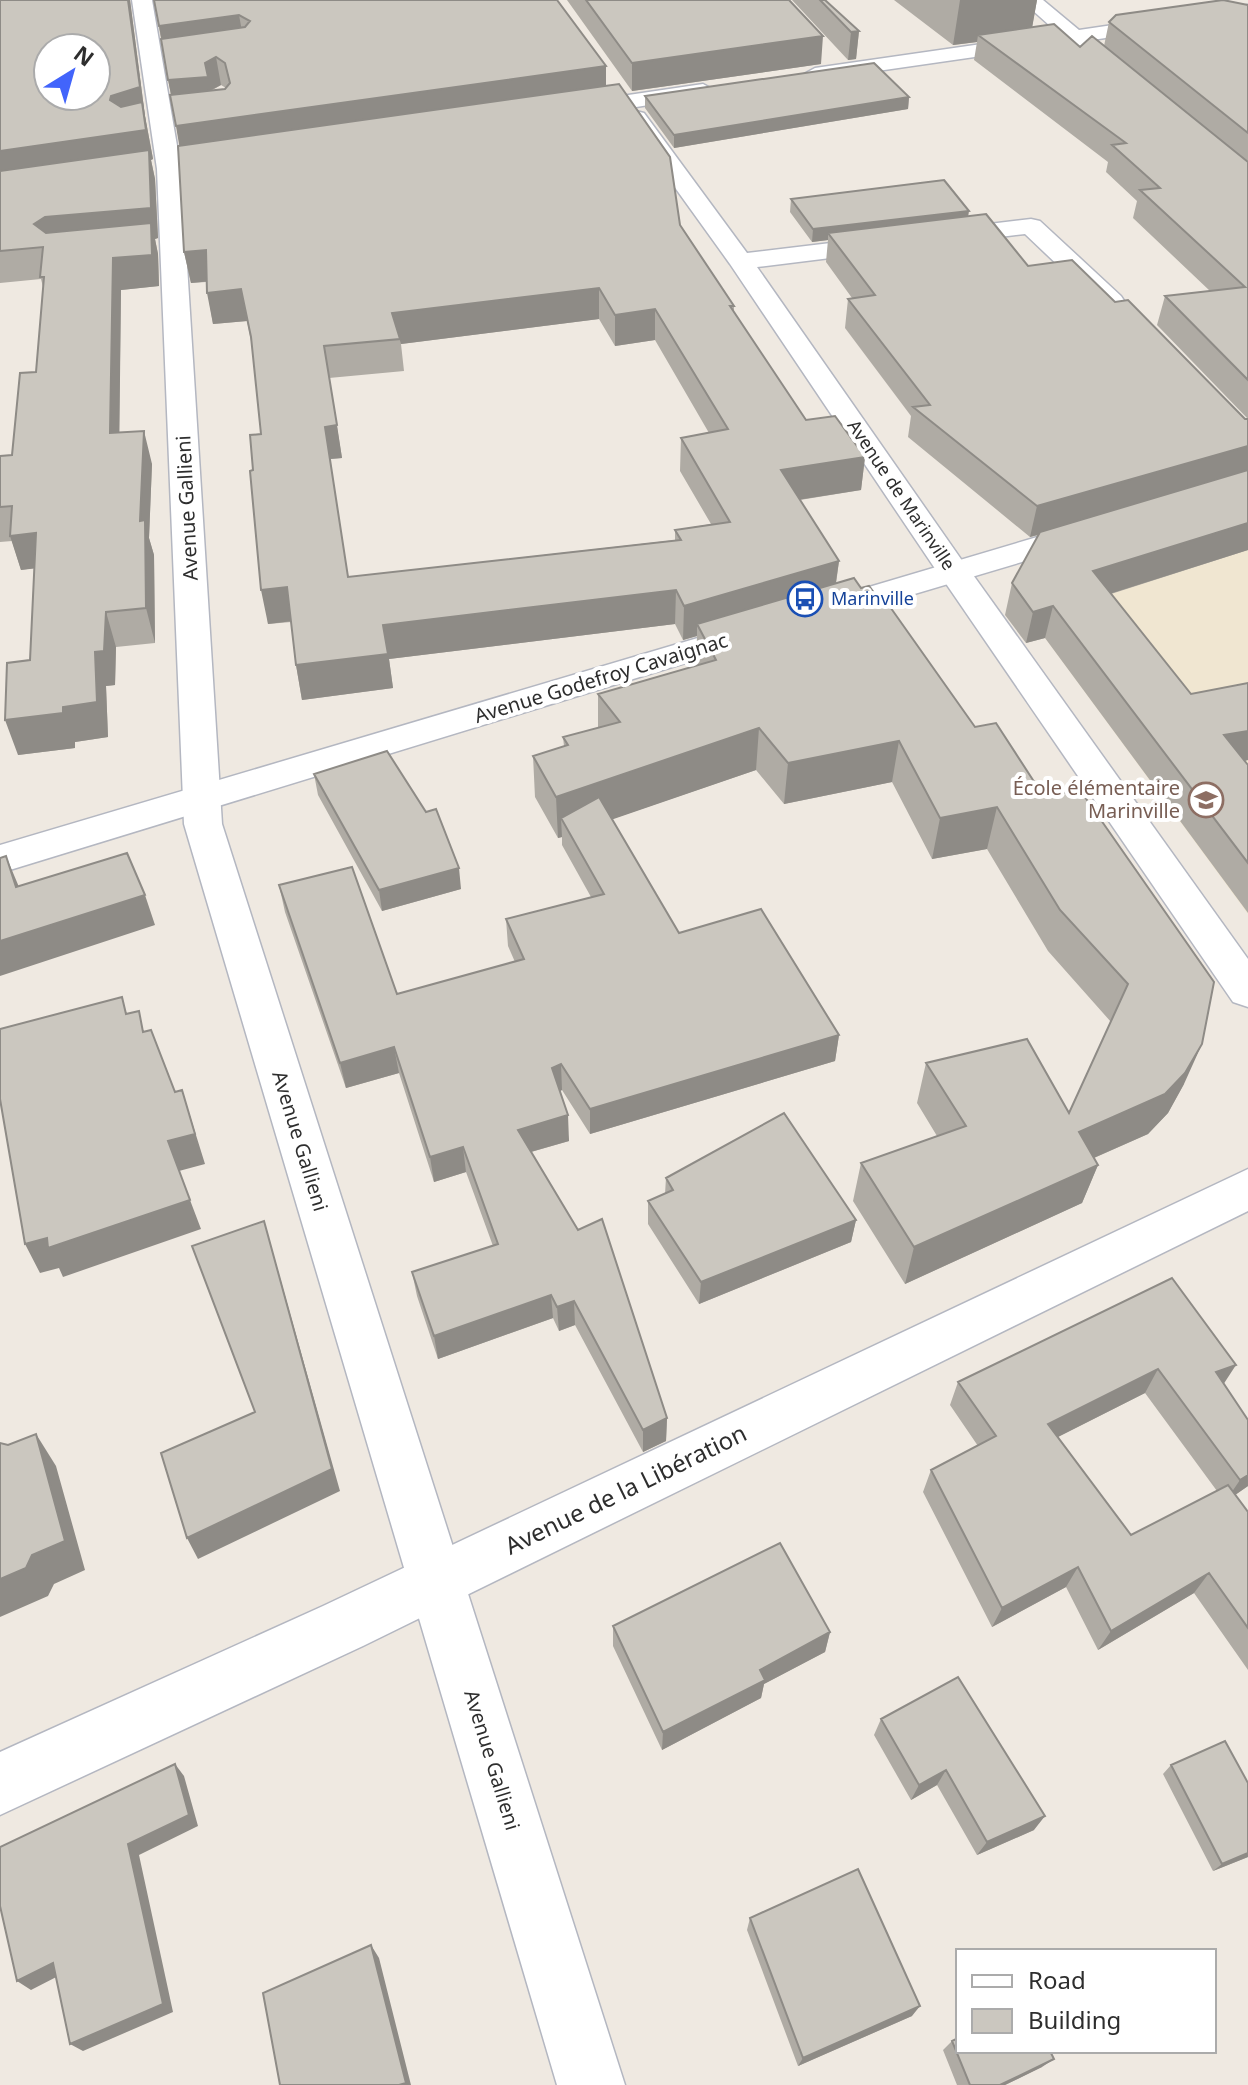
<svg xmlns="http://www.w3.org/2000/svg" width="1248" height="2085" viewBox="0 0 1248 2085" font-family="'Noto Sans',sans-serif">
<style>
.education{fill:#f0e6d1}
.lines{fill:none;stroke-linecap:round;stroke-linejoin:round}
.minor-casing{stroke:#b4b7c1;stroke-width:3}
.tertiary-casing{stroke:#b4b7c1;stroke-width:3}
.secondary-casing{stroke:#b4b7c1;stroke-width:3}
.minor{fill:#fff;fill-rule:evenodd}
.tertiary{fill:#fff;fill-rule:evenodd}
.secondary{fill:#fff;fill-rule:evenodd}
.wall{fill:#afaba4;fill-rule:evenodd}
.shaded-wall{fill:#8e8b86}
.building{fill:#cbc7bf;stroke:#8e8b86;stroke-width:2;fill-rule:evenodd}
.labels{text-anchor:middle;stroke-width:8;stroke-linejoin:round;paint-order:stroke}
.far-street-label{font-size:18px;fill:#2e2e2e;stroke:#fff}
.far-transit-label{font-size:18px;fill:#164399;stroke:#fff;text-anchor:start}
.street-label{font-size:20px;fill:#2e2e2e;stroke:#fff}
.education-label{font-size:20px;fill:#785e54;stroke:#fff;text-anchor:end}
.near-street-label{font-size:24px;fill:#2e2e2e;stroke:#fff}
</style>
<rect width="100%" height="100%" fill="#efe9e1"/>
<path class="education" d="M1248,509v405l-233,-317z"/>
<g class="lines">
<g class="minor-casing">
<path id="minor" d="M132,0h20l29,169 41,655 403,1261h-68l-373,-1261 -27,-655z
M1021,0h22l36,30 169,-25v12l-156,23 6,7 -10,6 -17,-10 -256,37 -11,-6 11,-6 243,-35z
M703,84l11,6 -3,5 -137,22 -11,-7 11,-7z
M636,111l8,2 103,140 284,-34 9,2 81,75 4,6 -4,6h-18l-78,-74 -268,33 213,305 -4,7 -12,3 -12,-3 -212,-315 -105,-146z"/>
</g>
<g class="tertiary-casing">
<path id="tertiary" d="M954,562l12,3 282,394v48l-15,-5 -295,-430 4,-7z"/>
</g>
<g class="secondary-casing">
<path id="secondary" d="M1088,522l11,3 5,7 -5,7 -282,84 -12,-3 -5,-7 5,-7z
M755,621l12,3 5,7 -5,7 -767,235v-28z
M1248,1169v42l-885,435 -363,169v-63l323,-146z"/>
</g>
<use href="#minor" class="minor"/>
<use href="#tertiary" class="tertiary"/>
<use href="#secondary" class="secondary"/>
</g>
<path class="wall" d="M0,0h130l15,116 8,43 -2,1 4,19 3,59 -3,1 3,15 1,32 -38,4 -2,143 33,31 -3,74 5,17 1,88 -39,4 -1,38 -9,1 2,51 -33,5v6l-57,7 12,-95 4,-92 -13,2 -9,-29 -12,1v-86l12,-1 24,-83 7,-85 -2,-8 -41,4z
M154,0l452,66v20l74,139 54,81v6l72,108 59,37 -4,33 -61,10 39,61 -3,23 25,4 22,17 92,122 21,-4 188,361 -16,29 -20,21 -54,24 4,7 -16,38 -177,81 -52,-83 8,-38 76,-27 -20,-33 9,-40 143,50 42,-91 -63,-71 -61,-102 -55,10 -40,-77 -108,22 -28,-34 -144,49 67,114 160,102 -4,26 -245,73 -28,-44 -2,1 9,50 -38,11 136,266 -1,23 -23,11 -68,-127 -16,6 -6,-13 -115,41 -21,-63 -5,-24 81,-26 -27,-74 -32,10 -35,-109 -53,15 -61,-176 -6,-27 118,109 118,-32 -7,-16 -2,-27 85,-22 -29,-52v-8l-4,1 -23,-41 -2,-41 31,-10 -1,-9 35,-9v-34l98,-28 1,-30 -14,4 -8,-16 -286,35 4,29 -91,12 -6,-35 -5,-43 -23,2 -15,-154 8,-36 -9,-88 -5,-25 -34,3 -7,-42 -15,1 -7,-31 -4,-106zM221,85l5,3 -1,1 -14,2zM599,319l16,27 40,-6 54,93 -28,5 -1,33 31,53 -36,6v10l-327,37 -18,-118 12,-1 -13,-80 75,-7 -3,-27z
M567,0h222l32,64 -189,27z
M792,0h33l34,31 -3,28 -8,1z
M894,0h143l-5,27 48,20 24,-1 5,-24 139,-17v545l-137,44 80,100 57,-11v77l-3,1 3,4v148l-203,-275 -19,5 -21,-28 7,-32 27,-48 -9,2 -122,-100 3,-21 -66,-88 3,-29 4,-1 -26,-36 2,-22 -16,2 -22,-30 1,-13 177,17 60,50 87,36 130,117h3l-91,-94 8,-29 45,-5 -77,-73 4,-17 -31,-29 2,-10 -134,-102 3,-18 -24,3z
M645,96l264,1 -1,12 -234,39 -29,-40z
M314,774l147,115 -79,22 -64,-116z
M666,1178l190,42 -5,22 -152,62 -51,-80v-23l17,-7z
M1172,1278l52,106 24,102 -13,9 13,17v158l-54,-77 -96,57 -32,-63 -74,40 -69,-135 8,-22 47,-24 -28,-41 8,-23zM1145,1393l72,98 -86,44 -73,-98z
M613,1626l217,6 -5,20 -61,32 -3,14 -99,52 -49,-104z
M881,1719l153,111 -57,25 -40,-70 -26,15 -37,-65z
M1171,1765l77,18v74l-35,14 -50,-97z
M750,1918l162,98 -114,50 -51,-136z
M952,2041l90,26 -37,18h-48l-14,-35z"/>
<path class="shaded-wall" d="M128,0h2l15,116 8,43 -2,1 4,19 3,59 -3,1 3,15 1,32 -38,4 -2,177 -65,-219 -54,-66v-31l118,-26 -8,-25z
M960,0h77l-6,34 -53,1 -1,7 -24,3z
M239,15l5,27 -80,11 -5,-27z
M859,31l-3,28 -8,1 3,-28z
M823,36l-2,28 -189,27v-28z
M216,57l5,28 -47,24 -6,-29z
M606,66v29l-425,61 -5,-30z
M909,97l-1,12 -234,39v-13z
M969,211l-2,13 -139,9v7l-16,2 1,-13z
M206,250l6,31 -21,2 -7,-31z
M599,288v31l-198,25 -9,-31z
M241,289l6,32 -34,3 -6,-31z
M655,309v31l-40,6v-31z
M337,425l5,33 -12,1 -5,-32z
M144,431l8,33 -3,74 5,17 1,88 -9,-35 -6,-87z
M1248,446v28l-218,63 7,-31z
M865,457l-4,33 -83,13 3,-33z
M1248,523v27l-164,52 9,-31z
M36,533l11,34 -26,3 -11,-34z
M839,561l-5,34 -137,29v12l-14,4 1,-34z
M287,587l6,34 -25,3 -7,-34z
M676,590l-1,34 -286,35 4,29 -91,12 -6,-35 87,-40z
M1053,606l-8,32 -19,5 7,-31z
M106,612l10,35 -1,38 -9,1 2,51 -33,5v6l-57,7 -13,-35 58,-13 32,-55z
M759,728l-3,42 -186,64 -9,-16 1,19 -4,1 -2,-41z
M1248,731v29l-36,7 12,-32z
M899,741l-7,41 -108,22 4,-41z
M997,807l-10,42 -55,10 8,-41z
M6,856l13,31h-3z
M459,868l2,21 -79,22 -3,-21z
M145,895l10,30 -155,51v-35z
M839,1035l-4,26 -245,73v-25z
M1202,1044l-18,40 -16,29 -20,21 -84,37 15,-39z
M394,1047l5,26 -53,15 -6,-25z
M561,1064l1,26 -8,4 -2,-26z
M182,1090l23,74 -26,7 -11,-30z
M568,1115l1,26 -49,14 -2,-25z
M463,1147l3,25 -32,10 -4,-25z
M1098,1165l-16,38 -177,81 9,-37z
M190,1200l11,29 -138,48 -4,-9 -19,5 -15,-29z
M856,1220l-5,22 -152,62 2,-22z
M264,1221l76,270 -142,68 -11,-21 145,-69z
M551,1295l2,23 -115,41 -4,-23z
M574,1301l1,24 -16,6 -2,-24z
M1236,1365l-15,23 -5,-16z
M1158,1369l-13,24 -107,54 10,-23z
M667,1418l-1,23 -23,11v-22z
M36,1434l20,32 29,104 -31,14 -6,12 -48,21v-38z
M1248,1475v11l-23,16 15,-22z
M1078,1567l-12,20 -74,40 10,-19z
M1209,1573l-15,20 -96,57 13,-19z
M830,1632l-5,20 -61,32 -3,14 -99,52 1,-18 97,-62z
M175,1764l9,12 14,50 -59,29 34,157 -90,39 -13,-7 58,-200z
M946,1770l-9,15 -26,15 8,-15z
M1045,1816l-11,14 -57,25 10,-13z
M1248,1853v4l-35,14 9,-7z
M371,1945l8,13 32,127h-12z
M53,1963l13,9 -35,18 -14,-9z
M920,2006l-8,10 -114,50 5,-8z
M1054,2059l-12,8 -37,18h-5z"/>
<path class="building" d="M0,0h128l12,87 -29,9 -1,4 11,7 21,-5 4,28 -146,21zM48,48h48v48h-48z
M154,0h403l49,66 -430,60 -6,-31 55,-6 5,-6 -5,-20 -9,-6 -11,6 3,14 -40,3 -7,-41 84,-12 5,-6 -11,-6 -80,11z
M586,0h203l34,36 -191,27z
M820,0h5l34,31 -8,1z
M1223,0l25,5v128l-139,-111 7,-7z
M1054,24l26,23 12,-11 156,126v218l-83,-84 80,-9 -105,-97 20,-2 -48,-43 14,-2 -148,-108z
M874,63l35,34 -235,38 -29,-39z
M619,84l51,73 10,68 54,81h-4l76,114 29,-4 30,41 -84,13 58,91 -155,45 -8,-16 -293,35 5,29 -92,11 -9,-78 -26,3 -11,-119 3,-1 -3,-35 11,-1 -10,-97 -10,-48 -34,4 -1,-43 -22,2 -6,-106zM599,288l16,27 40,-6 73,120 -47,9 49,84 -55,8 6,10 -333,37 -23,-150 12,-2 -13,-79 76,-7 -8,-26z
M149,150l2,58 -106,9 -11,7 12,9 105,-10 1,32 -39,3 -3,175 34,-2 -4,90 5,-1 1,88 -40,4 -2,39 -9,1 2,50 -34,5v6l-58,7 2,-57 23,-3 6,-127 -26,3 2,-30 -12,1v-51l12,-1 8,-82 16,-1 8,-95h-4l3,-30 -43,4v-80z
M944,180l25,31 -156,18 -22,-30z
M986,214l42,52 44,-6 43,42 13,-2 117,119h3v27l-211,60 -124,-99 17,-2 -82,-106 27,-4 -47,-62z
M1248,470v53l-155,48 98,123 57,-11v48l-24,4 24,30v98l-195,-257 -20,6 -21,-29 28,-51z
M854,578l7,10 8,-2 14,19 5,-1 87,123 21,-4 48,74 36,-7 134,192 -12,62 -17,29 -20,21 -86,38 19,33 -184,82 -53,-84 105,-37 -40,-63 101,-24 42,74 59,-129 -68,-74 -63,-103 -57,11 -41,-77 -111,22 -29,-35 -203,69 -23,-41 35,-11 -5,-8 57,-15 -22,-28 118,-34 -19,-36z
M387,751l39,61 10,-3 23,59 -80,22 -65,-116z
M599,797l80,136 82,-24 78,126 -249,74 -29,-45 -9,4 16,47 -50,15 60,100 24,-11 65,199 -24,12 -69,-129 -17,6 -6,-12 -117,41 -22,-64 86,-28 -35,-97 -33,10 -36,-110 -54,16 -61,-178 73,-18 45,127 127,-35 -18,-40 98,-25 -43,-76z
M127,853l18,42 -145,46v-83l6,-2 10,31z
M122,997l4,17 13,-3 4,21 8,-2 24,62 7,-2 13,44 -27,7 22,59 -142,48 -1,-10 -22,6 -25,-145v-70z
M784,1113l72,107 -155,62 -53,-81 25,-11 -7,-12z
M264,1221l68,248 -145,69 -26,-85 94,-41 -63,-166z
M1172,1278l64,87 -20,7 32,48v55l-8,5 -82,-111 -110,55 83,111 97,-50 20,27v116l-39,-55 -98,58 -33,-64 -76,41 -71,-138 65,-34 -38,-54z
M36,1434l29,107 -33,14 -6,13 -26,11v-136l8,2z
M780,1543l50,89 -70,38 5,10 -102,52 -50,-106z
M958,1677l87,139 -58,26 -41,-72 -27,15 -38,-66z
M1225,1741l23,42v70l-26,11 -51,-99z
M175,1764l14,51 -61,29 35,160 -93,40 -17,-81 -36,18 -17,-75v-59z
M858,1869l62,137 -117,52 -53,-140z
M371,1945l35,138 -7,2h-119l-17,-92z
M958,2038v13h92l4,8 -54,26h-30l-18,-44z"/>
<defs>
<g id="bus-ring" transform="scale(1.8)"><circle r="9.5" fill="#fff" stroke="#1a4fb4" stroke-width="1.5"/><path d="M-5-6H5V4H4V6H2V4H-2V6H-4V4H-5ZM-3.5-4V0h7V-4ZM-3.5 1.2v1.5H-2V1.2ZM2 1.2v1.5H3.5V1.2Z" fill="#1a4fb4"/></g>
<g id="school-ring" transform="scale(1.8)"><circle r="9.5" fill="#fff" stroke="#8d6e63" stroke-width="1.5"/><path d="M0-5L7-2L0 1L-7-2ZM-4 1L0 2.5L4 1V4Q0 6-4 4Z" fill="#8d6e63"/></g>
</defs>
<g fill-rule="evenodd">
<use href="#bus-ring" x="805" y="599"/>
<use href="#school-ring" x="1206" y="800"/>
</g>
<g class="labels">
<g class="far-street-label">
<text transform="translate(901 495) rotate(56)" y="6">Avenue de Marinville</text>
</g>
<g class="far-transit-label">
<text x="831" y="605">Marinville</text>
</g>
<g class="street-label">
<text transform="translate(187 508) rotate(-93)" y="7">Avenue Gallieni</text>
<text transform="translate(601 678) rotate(-17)" y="7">Avenue Godefroy Cavaignac</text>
<text transform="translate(300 1141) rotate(73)" y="7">Avenue Gallieni</text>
<text transform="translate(492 1760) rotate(73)" y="7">Avenue Gallieni</text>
</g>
<g class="education-label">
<text x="1180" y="795">École élémentaire<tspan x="1180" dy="23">Marinville</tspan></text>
</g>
<g class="near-street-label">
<text transform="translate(626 1490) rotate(-26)" y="8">Avenue de la Libération</text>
</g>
</g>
<rect x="956" y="1949" width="260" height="104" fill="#ffffff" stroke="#ababab" stroke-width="2"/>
<rect x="972" y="1975" width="40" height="12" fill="#ffffff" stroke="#ababab" stroke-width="2"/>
<text x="1028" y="1989" font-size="24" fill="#2e2e2e">Road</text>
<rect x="972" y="2009" width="40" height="24" fill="#cbc7bf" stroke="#ababab" stroke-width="2"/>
<text x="1028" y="2029" font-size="24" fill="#2e2e2e">Building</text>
<g transform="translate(72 72) rotate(37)"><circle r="38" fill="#ffffff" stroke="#ababab" stroke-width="2"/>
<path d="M0-6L14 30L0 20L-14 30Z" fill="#4264fb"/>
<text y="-12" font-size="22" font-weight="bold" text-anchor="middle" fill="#2e2e2e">N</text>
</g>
</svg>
